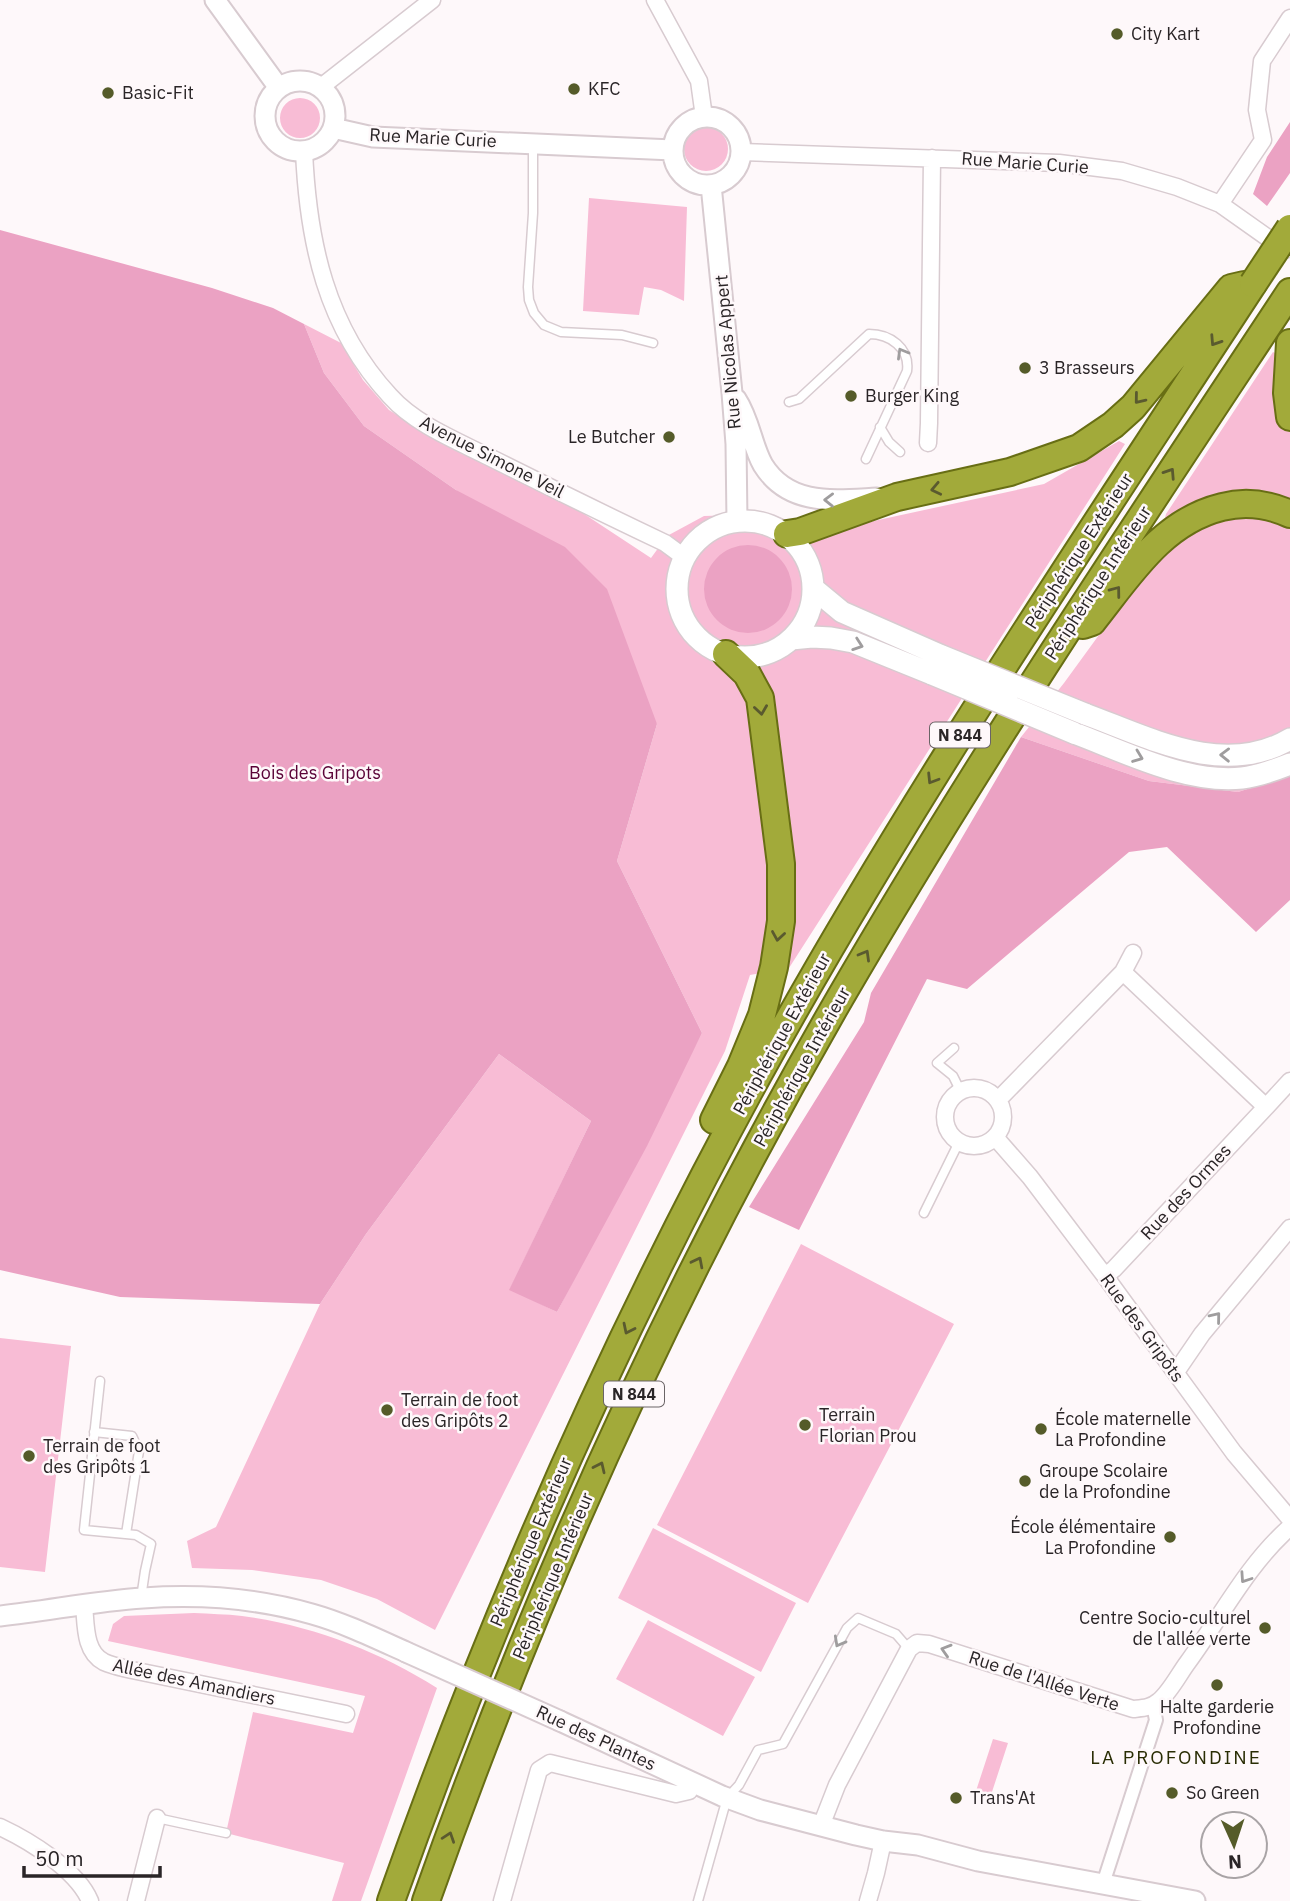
<svg xmlns="http://www.w3.org/2000/svg" width="1290" height="1901" viewBox="0 0 1290 1901" font-family="'IBM Plex Sans',sans-serif">
<style>
.green{fill:#f8bcd5}
.forest{fill:#eba2c3}
.lines{fill:none;stroke-linecap:round;stroke-linejoin:round}
.service-casing{stroke:#d8cbd0;stroke-width:11}
.pedestrian-casing{stroke:#d8cbd0;stroke-width:16}
.minor-casing{stroke:#d8cbd0;stroke-width:19}
.tertiary-casing{stroke:#d8cbd0;stroke-width:23}
.secondary-casing{stroke:#d8cbd0;stroke-width:24}
.trunk-casing{stroke:#686e14;stroke-width:30}
.service{stroke:#fff;stroke-width:8}
.pedestrian{stroke:#fff;stroke-width:12}
.minor{stroke:#fff;stroke-width:16}
.tertiary{stroke:#fff;stroke-width:19}
.secondary{stroke:#fff;stroke-width:21}
.trunk{stroke:#a2aa3a;stroke-width:26}
.tertiary-bridge-casing{stroke:#d8cbd0;stroke-width:23;stroke-linecap:butt}
.secondary-bridge-casing{stroke:#d8cbd0;stroke-width:24;stroke-linecap:butt}
.trunk-bridge-casing{stroke:#686e14;stroke-width:30;stroke-linecap:butt}
.tertiary-bridge{stroke:#fff;stroke-width:19}
.secondary-bridge{stroke:#fff;stroke-width:21}
.trunk-bridge{stroke:#a2aa3a;stroke-width:26}
.oneway{stroke:#5a5a2f}
.oneway2{stroke:#9f9d9e}
.poi-dot{fill:#555b29;stroke:#fef8fa;stroke-width:2.5}
.labels{text-anchor:middle;stroke-width:5;stroke-linejoin:round;paint-order:stroke}
.shield{fill:#fef8fa;stroke:#6a6466;stroke-width:2}
.shield-label{font-size:16px;font-weight:bold;fill:#2a2527}
.poi-label{font-size:18px;fill:#2a2527;stroke:#fef8fa;text-anchor:start}
.street-label{font-size:18px;fill:#2a2527;stroke:#fef8fa}
.park-label{font-size:18px;fill:#5a0237;stroke:#fef8fa}
.neighbourhood-label{font-size:19px;letter-spacing:2px;fill:#292d04;stroke:#fef8fa}
</style>
<rect width="100%" height="100%" fill="#fef8fa"/>
<path class="green" d="M280 118a20 20 0 1 1 40 0a20 20 0 1 1-40 0Z
M684 149a22 22 0 1 1 44 0a22 22 0 1 1-44 0Z
M589,198l98,9 -3,94 -23,-11 -17,-3 -5,28 -56,-4z
M304,324l37,19 22,37 26,30 61,38 122,58 79,52 16,-22 37,-20 67,-2 26,10 49,3 198,-43 75,-43 6,3 -336,524 -39,7 -25,76 -290,579 -58,-31 -56,-19 -69,-10 -60,-2 -5,-27 29,-14 104,-223 46,-70 133,-180 92,67 -81,168 47,23 145,-279 -85,-172 40,-137 -201,-234 -92,-64 -40,-53z
M1273,352l17,9v414l-52,17 -89,-11 -128,-44 43,-54 91,-125 11,-44z
M801,1244l153,80 -146,279 -151,-78z
M0,1338l71,8 -26,226 -45,-5z
M653,1528l143,75 -35,69 -143,-74z
M194,1613c16,1 32,1 48,3 68,9 137,35 195,72l-76,213h-29l12,-38 -118,-30 27,-121 100,21 12,-37 -257,-55 5,-17 11,-8z
M648,1620l107,57 -32,59 -107,-57z
M993,1739l15,4 -18,55 -15,-4z"/>
<path class="forest" d="M1290,122v51l-23,33 -14,-12 14,-37z
M0,230l212,58 61,20 31,16 20,49 40,53 92,64 109,57 42,42 50,135 -40,137 85,172 -55,113 -90,166 -48,-22 82,-169 -92,-67 -133,180 -46,70 -200,-7 -120,-27z
M704 589a44 44 0 1 1 88 0a44 44 0 1 1-88 0Z
M1021,737l128,44 89,11 52,-17v125l-34,32 -89,-85 -38,5 -162,137 -40,-10 -128,251 -50,-23 115,-185 7,-29z"/>
<g class="lines">
<g class="service-casing">
<path id="service" d="M533,144v69l-5,74 1,13 5,13 10,12 17,7 61,3 31,8
M789,402l10,-3 70,-65c21,0 41,14 38,37l-41,88
M880,427l9,15 11,10
M954,1048l-17,15 16,13 7,14
M924,1213l35,-71
M100,1381l-16,149 52,5 15,9 -6,27 -4,27
M94,1432l38,4 7,15 -13,83
M157,1818l69,15
M698,1901l29,-103 12,-13 19,-35 25,-6 64,-116 11,-10 38,16 13,15"/>
</g>
<g class="pedestrian-casing">
<path id="pedestrian" d="M1103,1884l53,-164 -3,-15"/>
</g>
<g class="minor-casing">
<path id="minor" d="M655,0l44,81 5,36
M321,87l111,-87
M304,151c4,91 22,176 86,245 25,28 65,44 99,61 58,29 117,58 176,86l19,14
M741,152l318,11 63,8 55,16 43,17 65,46
M1220,204l43,-64 -6,-30 5,-49 28,-43
M928,443l1,-20 3,-265
M1123,972l10,-19
M945 1117a29 29 0 1 1 58 0a29 29 0 1 1-58 0Z
M998,1100l125,-128 143,135 -152,162 -9,7
M1266,1107l24,-26
M995,1137l35,40 75,99 129,177 56,66
M1176,1372l26,-38 88,-106
M84,1605c2,19 0,47 20,57 9,4 20,6 28,8l214,44
M821,1826l16,-41 72,-136 8,-6 12,1 204,65c10,-1 18,-1 26,-8 11,-9 20,-27 29,-39 33,-45 59,-97 102,-135
M0,1827c30,14 77,43 90,74
M136,1901l21,-83
M502,1901l37,-131 11,-7 126,31 13,-3 3,-9
M868,1901l8,-28 7,-32"/>
</g>
<g class="tertiary-casing">
<path id="tertiary" d="M215,0l64,88
M265 116a35 35 0 1 1 70 0a35 35 0 1 1-70 0Z
M673 151a34 34 0 1 1 68 0a34 34 0 1 1-68 0Z
M333,128l40,9 300,13
M711,185l21,208 4,51 1,77
M736,399c14,21 16,47 27,66 26,42 73,35 114,33
M0,1616c48,-5 95,-15 143,-18 57,-4 114,0 169,16 32,9 63,24 94,38
M560,1721l162,75 38,14 96,25 27,6 35,4 60,16 217,40"/>
</g>
<g class="secondary-casing">
<path id="secondary" d="M677 589a68 68 0 1 1 136 0a68 68 0 1 1-136 0Z
M813,588l29,24 100,44
M791,639l21,-2 19,1 22,4 79,32
M1085,714c65,24 139,64 205,25
M1074,733c51,19 113,51 168,45 17,-2 33,-8 48,-14"/>
</g>
<g class="trunk-casing">
<path id="trunk" d="M1290,343l-3,50 3,24
M787,534l13,-2 97,-35 113,-25 69,-24 34,-23 20,-18 98,-119 13,-3
M1083,625l9,-3c37,-46 69,-100 130,-115 23,-6 46,-3 68,7
M714,1120l27,-54 21,-51 12,-48 7,-46v-57l-21,-166 -13,-24 -21,-20
M391,1901c101,-285 222,-561 367,-826 150,-273 325,-531 495,-791
M426,1901c110,-312 248,-616 414,-903 140,-241 296,-473 450,-706"/>
</g>
<use href="#service" class="service"/>
<use href="#pedestrian" class="pedestrian"/>
<use href="#minor" class="minor"/>
<use href="#tertiary" class="tertiary"/>
<use href="#secondary" class="secondary"/>
<use href="#trunk" class="trunk"/>
<g class="tertiary-bridge-casing">
<path id="tertiary-bridge" d="M406,1652l154,69"/>
</g>
<g class="secondary-bridge-casing">
<path id="secondary-bridge" d="M942,656l143,58
M932,674l142,59"/>
</g>
<g class="trunk-bridge-casing">
<path id="trunk-bridge" d="M1253,284l37,-56"/>
</g>
<use href="#tertiary-bridge" class="tertiary-bridge"/>
<use href="#secondary-bridge" class="secondary-bridge"/>
<use href="#trunk-bridge" class="trunk-bridge"/>
</g>
<defs><path id="oneway-chevron" d="M-2-3.5L2.5 0L-2 3.5" fill="none" stroke-width="1.6" stroke-linecap="round" stroke-linejoin="round" transform="scale(1.75)"/></defs>
<g class="oneway">
<use href="#oneway-chevron" transform="translate(1215 341) rotate(123)"/>
<use href="#oneway-chevron" transform="translate(1139 399) rotate(129)"/>
<use href="#oneway-chevron" transform="translate(1170 473) rotate(-57)"/>
<use href="#oneway-chevron" transform="translate(936 489) rotate(168)"/>
<use href="#oneway-chevron" transform="translate(1116 591) rotate(-53)"/>
<use href="#oneway-chevron" transform="translate(761 710) rotate(82)"/>
<use href="#oneway-chevron" transform="translate(932 779) rotate(122)"/>
<use href="#oneway-chevron" transform="translate(778 936) rotate(99)"/>
<use href="#oneway-chevron" transform="translate(865 955) rotate(-60)"/>
<use href="#oneway-chevron" transform="translate(698 1262) rotate(-63)"/>
<use href="#oneway-chevron" transform="translate(628 1329) rotate(116)"/>
<use href="#oneway-chevron" transform="translate(600 1467) rotate(-65)"/>
<use href="#oneway-chevron" transform="translate(449 1837) rotate(-71)"/>
</g>
<g class="oneway2">
<use href="#oneway-chevron" transform="translate(902 353) rotate(-120)"/>
<use href="#oneway-chevron" transform="translate(829 500) rotate(-179)"/>
<use href="#oneway-chevron" transform="translate(858 645) rotate(19)"/>
<use href="#oneway-chevron" transform="translate(1225 755) rotate(-179)"/>
<use href="#oneway-chevron" transform="translate(1138 757) rotate(21)"/>
<use href="#oneway-chevron" transform="translate(1216 1317) rotate(-51)"/>
<use href="#oneway-chevron" transform="translate(1245 1578) rotate(124)"/>
<use href="#oneway-chevron" transform="translate(839 1642) rotate(119)"/>
<use href="#oneway-chevron" transform="translate(946 1650) rotate(-163)"/>
</g>
<g class="poi-dot">
<circle cx="1117" cy="34" r="7"/>
<circle cx="574" cy="89" r="7"/>
<circle cx="108" cy="93" r="7"/>
<circle cx="1025" cy="368" r="7"/>
<circle cx="851" cy="396" r="7"/>
<circle cx="669" cy="437" r="7"/>
<circle cx="387" cy="1410" r="7"/>
<circle cx="805" cy="1425" r="7"/>
<circle cx="1041" cy="1429" r="7"/>
<circle cx="29" cy="1456" r="7"/>
<circle cx="1025" cy="1481" r="7"/>
<circle cx="1170" cy="1537" r="7"/>
<circle cx="1265" cy="1628" r="7"/>
<circle cx="1217" cy="1685" r="7"/>
<circle cx="1172" cy="1793" r="7"/>
<circle cx="956" cy="1798" r="7"/>
</g>
<g class="labels">
<g class="shield">
<rect x="930" y="722.5" width="60" height="25" rx="5"/>
<rect x="604" y="1381.5" width="60" height="25" rx="5"/>
</g>
<g class="shield-label">
<text x="960" y="741">N 844</text>
<text x="634" y="1400">N 844</text>
</g>
<g class="poi-label">
<text x="1131" y="40">City Kart</text>
<text x="588" y="95">KFC</text>
<text x="122" y="99">Basic-Fit</text>
<text x="1039" y="374">3 Brasseurs</text>
<text x="865" y="402">Burger King</text>
<text x="655" y="443" text-anchor="end">Le Butcher</text>
<text x="401" y="1406">Terrain de foot<tspan x="401" dy="21">des Gripôts 2</tspan></text>
<text x="819" y="1421">Terrain<tspan x="819" dy="21">Florian Prou</tspan></text>
<text x="1055" y="1425">École maternelle<tspan x="1055" dy="21">La Profondine</tspan></text>
<text x="43" y="1452">Terrain de foot<tspan x="43" dy="21">des Gripôts 1</tspan></text>
<text x="1039" y="1477">Groupe Scolaire<tspan x="1039" dy="21">de la Profondine</tspan></text>
<text x="1156" y="1533" text-anchor="end">École élémentaire<tspan x="1156" dy="21">La Profondine</tspan></text>
<text x="1251" y="1624" text-anchor="end">Centre Socio-culturel<tspan x="1251" dy="21">de l'allée verte</tspan></text>
<text x="1217" y="1713" text-anchor="middle">Halte garderie<tspan x="1217" dy="21">Profondine</tspan></text>
<text x="1186" y="1799">So Green</text>
<text x="970" y="1804">Trans'At</text>
</g>
<g class="street-label">
<text transform="translate(433 138) rotate(3)" y="6">Rue Marie Curie</text>
<text transform="translate(1025 163) rotate(4)" y="6">Rue Marie Curie</text>
<text transform="translate(728 352) rotate(-95)" y="6">Rue Nicolas Appert</text>
<text transform="translate(492 457) rotate(27)" y="6">Avenue Simone Veil</text>
<text transform="translate(1079 551) rotate(-57)" y="6">Périphérique Extérieur</text>
<text transform="translate(1098 583) rotate(-57)" y="6">Périphérique Intérieur</text>
<text transform="translate(782 1034) rotate(-61)" y="6">Périphérique Extérieur</text>
<text transform="translate(802 1067) rotate(-61)" y="6">Périphérique Intérieur</text>
<text transform="translate(1186 1192) rotate(-47)" y="6">Rue des Ormes</text>
<text transform="translate(1142 1328) rotate(54)" y="6">Rue des Gripôts</text>
<text transform="translate(531 1542) rotate(-67)" y="6">Périphérique Extérieur</text>
<text transform="translate(553 1576) rotate(-67)" y="6">Périphérique Intérieur</text>
<text transform="translate(1044 1681) rotate(18)" y="6">Rue de l'Allée Verte</text>
<text transform="translate(194 1682) rotate(12)" y="6">Allée des Amandiers</text>
<text transform="translate(596 1738) rotate(25)" y="6">Rue des Plantes</text>
</g>
<g class="park-label">
<text x="315" y="779">Bois des Gripots</text>
</g>
<g class="neighbourhood-label">
<text x="1176" y="1764">LA PROFONDINE</text>
</g>
</g>
<g transform="translate(1234 1845) rotate(177)"><circle r="33" fill="#fef8fa" stroke="#a9a4a6" stroke-width="2"/>
<path d="M0-5L12 26L0 18L-12 26Z" fill="#555b29"/>
<text y="-10" font-size="19" font-weight="bold" text-anchor="middle" fill="#2a2527">N</text>
</g>
<path d="M24 1866v10h136v-10" fill="none" stroke="#2a2527" stroke-width="3.5"/>
<text x="35" y="1866" font-size="21" fill="#2a2527" stroke="#fef8fa" stroke-width="5" paint-order="stroke">50 m</text>
</svg>
